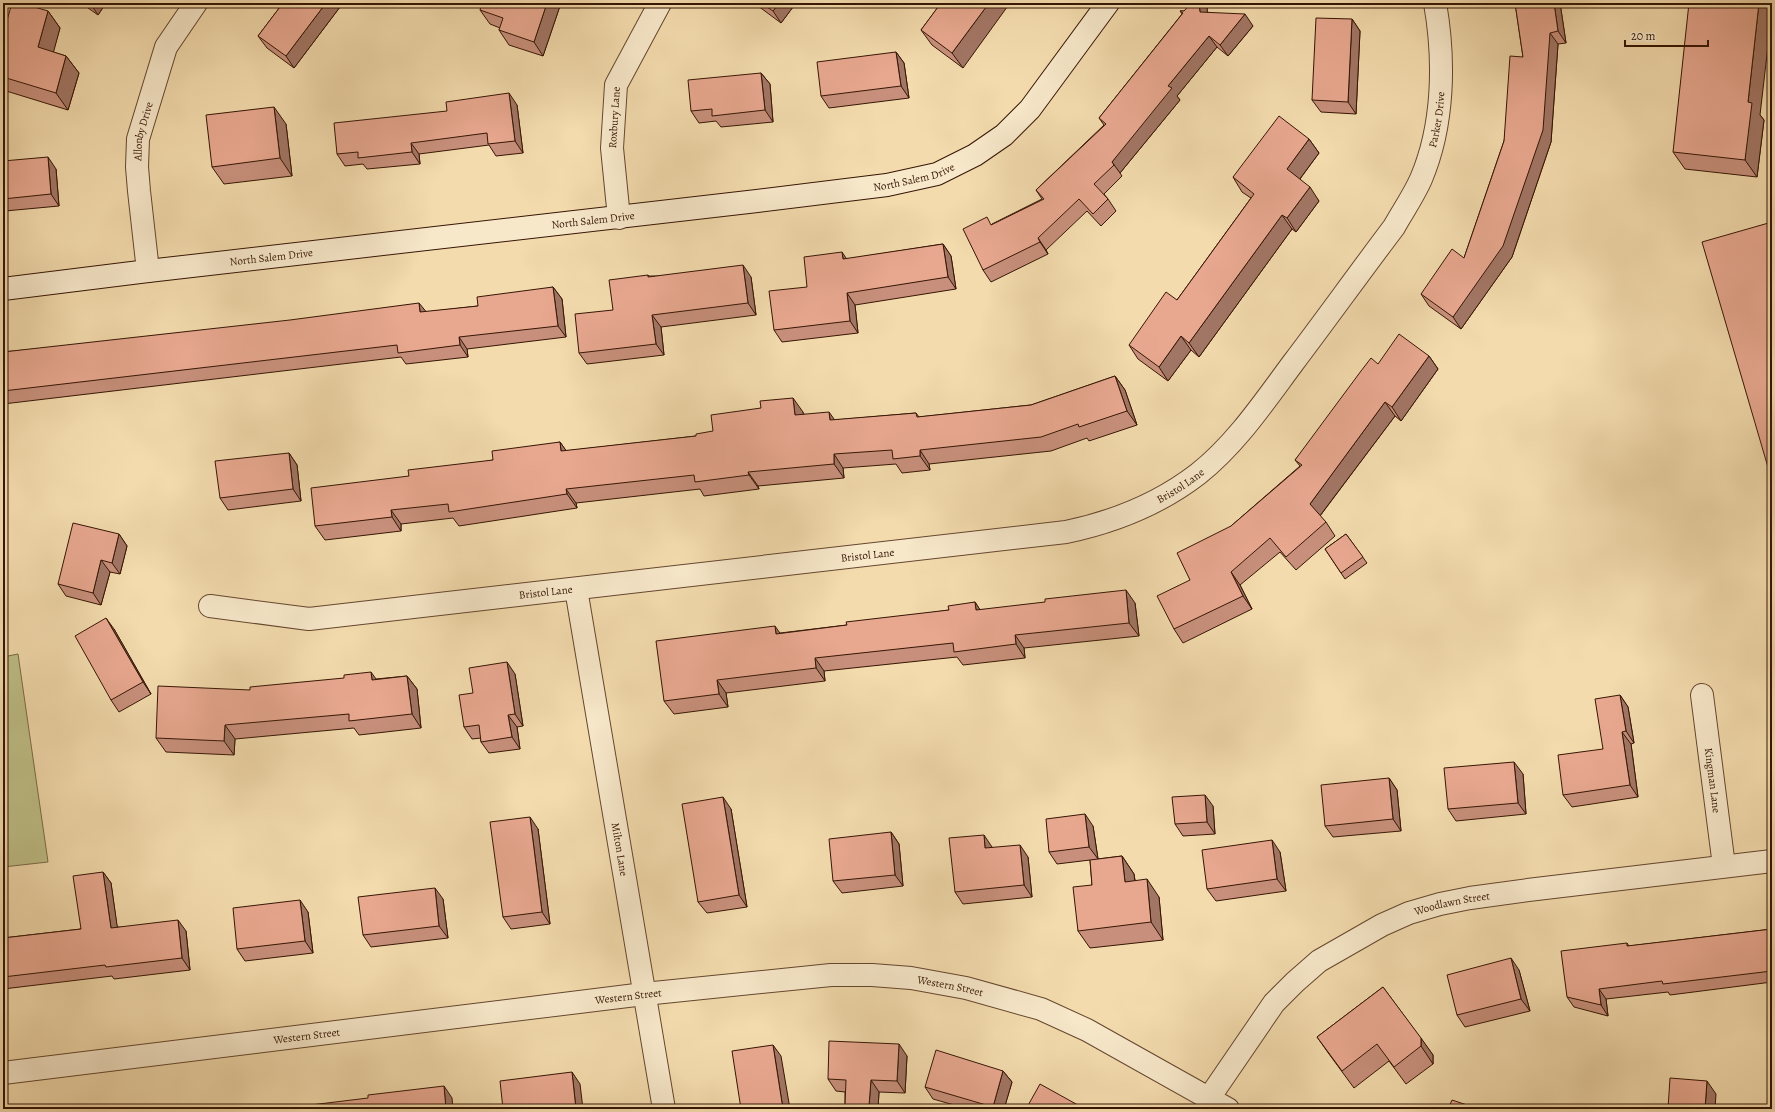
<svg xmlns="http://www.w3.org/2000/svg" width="1775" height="1112" viewBox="0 0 1775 1112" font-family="Alegreya,serif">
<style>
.green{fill:#bfbf87;stroke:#7a6a46}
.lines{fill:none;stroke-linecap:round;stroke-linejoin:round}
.street-casing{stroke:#65462e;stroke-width:24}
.secondary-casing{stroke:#361504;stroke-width:24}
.street{stroke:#f7e8ca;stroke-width:22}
.secondary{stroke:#f7e8ca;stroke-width:22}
.wall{fill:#c8907c;stroke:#361504}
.shaded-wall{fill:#a27665;stroke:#361504}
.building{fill:#e8a890;stroke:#361504}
.labels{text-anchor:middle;stroke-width:3.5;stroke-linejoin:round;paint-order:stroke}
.street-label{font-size:11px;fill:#361504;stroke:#f7e8ca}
</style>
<rect width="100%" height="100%" fill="#f3dbad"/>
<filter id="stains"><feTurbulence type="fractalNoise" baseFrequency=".005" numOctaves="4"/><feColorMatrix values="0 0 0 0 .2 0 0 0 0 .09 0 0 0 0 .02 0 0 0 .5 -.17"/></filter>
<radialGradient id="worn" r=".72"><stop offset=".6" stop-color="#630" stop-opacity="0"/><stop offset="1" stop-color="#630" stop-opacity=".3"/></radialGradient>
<path class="green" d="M18,654l30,208 -45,5v-210z"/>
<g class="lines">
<g class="street-casing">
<g id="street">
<path id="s1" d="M619,218l-7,-70 4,-63 44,-82"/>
<path id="s2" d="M148,271l-9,-80 -2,-24 1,-28 28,-92 30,-44"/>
<path id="s3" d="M576,589l88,520"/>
<path id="s4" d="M210,606l99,13 757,-87c48,-10 93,-28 132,-58 38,-30 66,-72 95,-111 34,-45 67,-91 101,-136 9,-16 20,-32 27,-48 23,-54 24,-119 14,-176"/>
<path id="s5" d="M1702,695l22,171"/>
<path id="s6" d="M3,1073l641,-79 187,-19h41l39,3 55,10 75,21 46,21 141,79"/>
<path id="s7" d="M1209,1098l65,-95 21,-21 24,-21 63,-36 27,-12 31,-9 30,-6 58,-8 244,-29"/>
</g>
</g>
<g class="secondary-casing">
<g id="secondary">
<path id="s8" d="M3,289l145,-18 609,-70 130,-16 50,-11 38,-19 29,-20 26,-26 78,-106"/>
</g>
</g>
<use href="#street" class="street"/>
<use href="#secondary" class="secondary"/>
</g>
<path class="wall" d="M81,3h25l-8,12z
M283,3h60l-49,65 -27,-20 -9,-12z
M561,3l-18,53 -34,-11 -10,-15 1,-2 -10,-4 -10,-14z
M754,3h42l-15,20z
M941,3l22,65 -31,-23 -11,-15z
M1515,3h45l6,40 -8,1 -7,98 -39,115 -51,72 -32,-23 -8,-12 43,-36 40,-117 19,-84z
M1207,6v6l46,14 -25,30 -11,-9 -40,49 3,4 -60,73 2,3 -18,18 4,5 8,12 -15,15 -14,-15 -41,39 2,4 -57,28 -8,-12 9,-46 50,-25 -6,-9 68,-65 -5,-7 83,-104 -2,-3h4z
M48,11l12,17 -7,24 13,4 13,17 -11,37 -65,-20v-56z
M1352,19l8,12 -4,83 -35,-2 -9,-12z
M896,52l8,11 5,35 -80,10 -8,-12z
M761,73l9,11 3,38 -52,5 -5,-6 -17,2 -8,-12z
M517,105l6,48 -27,3 -7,-11 -70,9 1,10 -53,5 -4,-5 -18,2 -8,-12z
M1760,115l4,5 -7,57 -72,-8 -12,-17z
M286,124l6,52 -68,8 -12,-17z
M1309,139l10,14 -19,26 19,22 -23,31 -4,-3 -93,128 -8,-7 -23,31 -30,-22 -9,-14 48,-45 74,-102 -9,-6 -9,-15z
M3,161l53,8 3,37 -54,5 -2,-2z
M943,244l8,12 5,33 -101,16 3,28 -76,9 -8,-12 33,-43 40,-28z
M648,275l1,1 102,1 5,38 -95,12 3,28 -77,9 -8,-11 34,-43z
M553,287l9,12 4,38 -99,12 1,8 -62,7 -5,-7 -398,47v-52l423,-40 52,-6z
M1429,356l9,13 -37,52 -6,-5 -75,100 6,6 9,14 -39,34 -16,-18 -40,33 12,24 -69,34 -9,-14 16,-49 41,-54 69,-60 -5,-6 83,-96z
M1115,376l10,14 12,35 -48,16 -2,-3 -36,13 -122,13 1,6 -28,3 -6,-9 -53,4 1,10 -86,8 1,3 -55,7 -4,-7 -124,14 1,5 -118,18 -6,-8 -52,6v7l-76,9 -10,-14 94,-50 84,-16 67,-18 6,9 130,-15 107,-24v2l32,6 81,-7 3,4 112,-12z
M289,453l8,12 4,36 -73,9 -8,-12z
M119,534l8,12 -7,28 -10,-2 -9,33 -35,-9 -8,-12z
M1346,534l21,29 -22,16 -20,-30z
M975,602l5,8 155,-7 4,33 -115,12 1,10 -62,7 -6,-8 -133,14 1,10 -99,12 2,14 -54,7 -10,-13 116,-68 67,-8 102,-15z
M114,629l37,65 -32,18 -8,-12z
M515,674l8,52 -6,1 3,22 -31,4 -8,-11v-4l-9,1 -8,-12 9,-34z
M407,676l10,13 4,39 -62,7 -5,-7 -119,11 -1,16 -68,-3 -10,-14 94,-48 126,-11z
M1620,695l8,12 6,36 -3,1 7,53 -66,10 -9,-12 40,-46z
M1523,774l3,40 -70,7 -8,-12z
M1389,778l8,12 4,41 -68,6 -8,-11z
M1213,806l2,28 -32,2 -8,-12z
M731,809l16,98 -40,6 -9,-11z
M1093,826l5,33 24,-3 12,18 1,6 24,17 4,43 -73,8 -12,-17 14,-46 -2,-25 -33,4 -8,-12z
M538,829l12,95 -39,5 -8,-12z
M891,832l8,12 4,42 -61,7 -9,-12z
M992,847v1l36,9 4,40 -69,7 -8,-12z
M1280,852l6,39 -70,10 -9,-12z
M103,872l8,11 6,44 69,4 4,39 -76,9 -2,-3 -109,13v-51l78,-9z
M443,899l5,39 -77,9 -8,-12z
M308,912l5,41 -68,8 -8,-12z
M1772,929v53l-102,13 -2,-3 -62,7 2,17 -34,-9 -7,-10 60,-54 2,3z
M1519,970l11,41 -65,16 -8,-12z
M1383,987l50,68v9l-27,20 -17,-23 -35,27 -25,-34 -12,-17z
M907,1056l-2,37 -26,-1 -1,17h-31l-2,-4v-13l-9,-1 -8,-12z
M1003,1071l9,11 -8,27h-36l-35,-10 -8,-12z"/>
<path class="shaded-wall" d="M90,3h16l-8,12z
M326,3h17l-49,65 -8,-12z
M547,3h14l-18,53 -9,-14z
M779,3h17l-15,20 -8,-12z
M989,3h21l-47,65 -11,-15z
M1199,3h6l2,3 1,18 -8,-12z
M1554,3h6l6,40 -8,-12z
M1759,3h13v8l-12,104 4,5 -7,57 -12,-17 3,-58z
M48,11l12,17 -10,37 -12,-18z
M1245,14l8,12 -25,30 -8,-11z
M1352,19l8,12 -4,83 -8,-12z
M1550,33l8,11 -7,98 -39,115 -51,72 -8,-12z
M1209,36l8,11 -40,49 3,4 -60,73 -8,-11 56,-76z
M896,52l8,11 5,35 -8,-12z
M66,56l13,17 -11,37 -12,-17z
M761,73l9,11 3,38 -8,-12z
M509,93l8,12 6,48 -8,-12z
M274,107l12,17 6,52 -12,-18z
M1309,139l10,14 -23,31 -9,-15z
M411,143l8,11 1,10 -8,-12z
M48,157l8,12 3,37 -8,-12z
M1310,187l9,14 -23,31 -9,-14z
M1282,215l10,14 -93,128 -10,-14z
M1038,238l8,12 2,4 -8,-12z
M943,244l8,12 5,33 -8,-12z
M842,252l8,12 -7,-5z
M743,265l8,12 5,38 -8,-12z
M553,287l9,12 4,38 -8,-11z
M847,293l8,12 3,28 -8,-12z
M419,303l9,11 -8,-2z
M652,315l9,12 3,28 -8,-11z
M1181,336l10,14 -23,31 -9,-14z
M459,337l8,12 1,8 -8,-12z
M1429,356l9,13 -37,52 -9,-14z
M1115,376l10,14 12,35 -10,-14z
M793,398l10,14 2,17 -10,-14z
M1385,402l10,14 -76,101 -9,-13z
M829,412l10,14 -9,-6z
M560,442l10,14 -9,-5z
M920,450l9,14 1,6 -10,-14z
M289,453l8,12 4,36 -8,-12z
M834,454l9,14 1,10 -10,-14z
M748,472l10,14 1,3 -10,-14z
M566,489l10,14 1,5 -10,-14z
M391,510l10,14v7l-9,-14z
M119,534l8,12 -7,28 -8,-11z
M101,560l9,12 -9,33 -8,-12z
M1231,572l9,13 12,24 -9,-13z
M1126,590l9,13 4,33 -10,-13z
M975,602l9,14 -8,-6z
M106,618l8,11 37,65 -8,-12z
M775,626l9,13 -8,-5z
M1015,635l9,13 1,10 -9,-14z
M815,658l9,13 1,10 -9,-13z
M507,662l8,12 8,52 -8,-12z
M371,672l10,14 -9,-6z
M407,676l10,13 4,39 -9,-14z
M717,680l9,13 2,14 -9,-13z
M1620,695l8,12 6,36 -8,-12z
M508,715l9,12 3,22 -8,-12z
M225,725l10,14 -1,16 -10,-14z
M1622,732l9,12 7,53 -8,-12z
M1514,762l9,12 3,40 -8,-11z
M1389,778l8,12 4,41 -8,-12z
M1205,795l8,11 2,28 -8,-12z
M723,797l8,12 16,98 -8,-12z
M1085,814l8,12 5,33 -9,-12z
M530,817l8,12 12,95 -8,-12z
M891,832l8,12 4,42 -8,-11z
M984,835l8,12 2,13 -9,-12z
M1272,840l8,12 6,39 -9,-12z
M1020,845l8,12 4,40 -8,-12z
M1122,856l12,18 3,25 -12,-17z
M103,872l8,11 8,56 -8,-11z
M1147,879l12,18 4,43 -12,-18z
M435,888l8,11 5,39 -9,-12z
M300,900l8,12 5,41 -8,-12z
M178,920l8,11 4,39 -8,-12z
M1511,958l8,12 11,41 -9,-12z
M1599,989l7,10 2,17 -7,-11z
M1421,1038l12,17v9l-12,-18z
M899,1044l8,12 -2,37 -8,-12z
M773,1045l8,11 9,53h-7z
M1003,1071l9,11 -8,27h-10l-1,-2z
M572,1072l8,12 3,25h-7z
M871,1080l8,12 -1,17h-7l-2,-3z
M1707,1081l9,13 -1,15h-10z
M444,1086l8,12 1,11h-7z"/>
<path class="building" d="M12,3h9l27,8 -10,36 28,9 -10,37 -53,-16v-43z
M283,3h43l-40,53 -28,-20z
M482,3h65l-13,39 -35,-12 4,-12 -23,-8z
M761,3h18l-6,8z
M941,3h48l-37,50 -31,-23z
M1191,3h8l1,9 45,2 -25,31 -11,-9 -41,50 4,2 -60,74 2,3 -20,19 14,15 -15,15 -14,-15 -41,39 2,4 -57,28 -20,-41 24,-12 4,8 53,-26 -8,-9 70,-66 -7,-6 84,-105 -3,-2h4z
M1515,3h39l4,28 -8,2 -7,97 -40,116 -50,71 -32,-23 31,-45 12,9 40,-117 6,-85 13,1z
M1689,3h70l-11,99 4,1 -7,57 -72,-8z
M1316,18l36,1 -4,83 -36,-2z
M896,52l5,34 -80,10 -4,-34z
M761,73l4,37 -53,6v-7l-21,2 -3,-31z
M509,93l6,48 -27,3 -1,-11 -76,10 1,9 -54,6v-6l-21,2 -3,-31 113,-12 -1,-9z
M274,107l6,51 -68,9 -6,-52z
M1279,116l30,23 -22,30 23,18 -23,31 -5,-3 -93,128 -8,-7 -22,31 -30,-22 37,-53 11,8 77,-106 -21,-17z
M48,157l3,37 -48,5v-38z
M1772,222v259l-70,-239z
M943,244l5,33 -101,16 3,28 -76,9 -5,-39 38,-4 -3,-30 38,-5 1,7z
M743,265l5,38 -96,12 4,29 -77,9 -4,-39 38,-4 -4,-30 39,-5v2z
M553,287l5,39 -99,11 1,8 -62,8 -1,-8 -394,46v-39l287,-32 129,-17 1,9 58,-6 -1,-9z
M1399,334l30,22 -37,51 -7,-5 -75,102 16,18 -40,35 -16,-19 -39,34 12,24 -69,33 -17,-33 33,-16 -13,-27 54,-27 71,-61 -7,-5 66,-89 10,-13 7,6z
M1115,376l12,35 -48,16 -1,-3 -37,13 -121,13v6l-27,3 -1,-9 -58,4v10l-86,8 1,3 -54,7 -1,-7 -128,14 1,5 -118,18 -1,-8 -57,6 1,7 -77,9 -4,-38 98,-12 -1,-6 85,-10 -1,-9 68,-9 1,9 135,-15v-2l17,-3 -2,-16 50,-7 -1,-7 33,-3 2,17 34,-3 1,8 86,-7 1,4 114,-12z
M289,453l4,36 -73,9 -5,-37z
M73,523l46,11 -7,29 -11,-3 -8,33 -35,-9z
M1346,534l17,23 -22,16 -16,-24z
M1126,590l3,33 -114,12 1,9 -62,8 -1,-9 -138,15 1,10 -99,12 2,14 -55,7 -8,-60 119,-15 1,8 71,-9 -1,-3 103,-12 -1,-4 27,-4 1,8 69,-8v-3z
M106,618l37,64 -32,18 -36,-64z
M507,662l8,52 -7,1 4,22 -31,5 -2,-17 -15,2 -5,-32 14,-2 -4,-25z
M371,672l1,8 35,-4 5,38 -63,7v-7l-124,11 -1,16 -68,-3 2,-52 92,4v-3l94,-9v-3z
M1620,695l6,36 -4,1 8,53 -67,10 -5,-40 45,-6 -8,-50z
M1514,762l4,41 -70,6 -4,-41z
M1389,778l4,41 -68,7 -4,-41z
M1205,795l2,27 -32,2 -3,-27z
M723,797l16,98 -41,7 -16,-98z
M1085,814l4,33 -40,5 -3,-33z
M530,817l12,95 -39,5 -13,-95z
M891,832l4,43 -62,6 -4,-42z
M984,835l1,13 35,-3 4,40 -69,7 -6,-54z
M1272,840l5,39 -70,10 -5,-39z
M1122,856l3,26 22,-3 4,43 -73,9 -5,-44 19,-2 -2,-25z
M103,872l8,56 67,-8 4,38 -76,9 -1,-2 -102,12v-39l78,-9 -8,-53z
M435,888l4,38 -76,9 -5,-38z
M300,900l5,41 -68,8 -4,-41z
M1772,929v42l-109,13 -1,-3 -63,8 2,16 -34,-8 -6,-46 66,-8v3z
M1511,958l10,41 -64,16 -10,-40z
M1383,987l38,51v8l-27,21 -17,-23 -35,27 -25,-34z
M829,1041l70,3 -2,37 -26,-1 -2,26 -24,-1 1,-25 -18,-1z
M773,1045l10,64h-42l-9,-58z
M936,1050l67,21 -10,36 -68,-20z
M572,1072l4,37h-73l-3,-28z
M1670,1078l37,3 -2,28h-37z
M1040,1084l45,25h-59z
M444,1086l2,23h-168l90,-11v-3z
M1452,1100l21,7 1,2h-26z"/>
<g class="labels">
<g class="street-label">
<text dy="4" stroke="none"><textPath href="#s1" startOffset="101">Roxbury Lane</textPath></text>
<text dy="4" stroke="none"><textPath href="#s4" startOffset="1440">Parker Drive</textPath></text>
<text dy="4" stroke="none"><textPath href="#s2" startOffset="141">Allonby Drive</textPath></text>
<text dy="4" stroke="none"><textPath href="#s8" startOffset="918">North Salem Drive</textPath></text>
<text dy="4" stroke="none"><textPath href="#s8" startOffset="594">North Salem Drive</textPath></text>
<text dy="4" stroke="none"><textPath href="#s8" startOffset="270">North Salem Drive</textPath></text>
<text dy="4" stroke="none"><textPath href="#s4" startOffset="986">Bristol Lane</textPath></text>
<text dy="4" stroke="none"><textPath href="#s4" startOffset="662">Bristol Lane</textPath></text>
<text dy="4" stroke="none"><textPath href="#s4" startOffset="338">Bristol Lane</textPath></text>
<text dy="4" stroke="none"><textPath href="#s5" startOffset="86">Kingman Lane</textPath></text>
<text dy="4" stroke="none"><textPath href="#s3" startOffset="264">Milton Lane</textPath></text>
<text dy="4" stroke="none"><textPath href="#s7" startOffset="323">Woodlawn Street</textPath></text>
<text dy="4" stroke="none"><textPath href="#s6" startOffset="954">Western Street</textPath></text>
<text dy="4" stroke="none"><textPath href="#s6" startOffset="630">Western Street</textPath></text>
<text dy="4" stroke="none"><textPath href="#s6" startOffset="306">Western Street</textPath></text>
</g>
</g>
<rect width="1775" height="1112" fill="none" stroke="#f3dbad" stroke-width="16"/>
<rect x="4" y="4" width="1767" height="1104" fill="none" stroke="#361504" stroke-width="2"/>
<rect x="8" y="8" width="1759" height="1096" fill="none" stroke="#361504"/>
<path d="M1625 40v6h83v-6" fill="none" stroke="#361504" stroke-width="2"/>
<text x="1631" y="40" font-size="12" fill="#361504" stroke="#f7e8ca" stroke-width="3" paint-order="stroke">20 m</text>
<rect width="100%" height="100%" filter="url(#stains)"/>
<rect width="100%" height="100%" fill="url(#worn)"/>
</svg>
